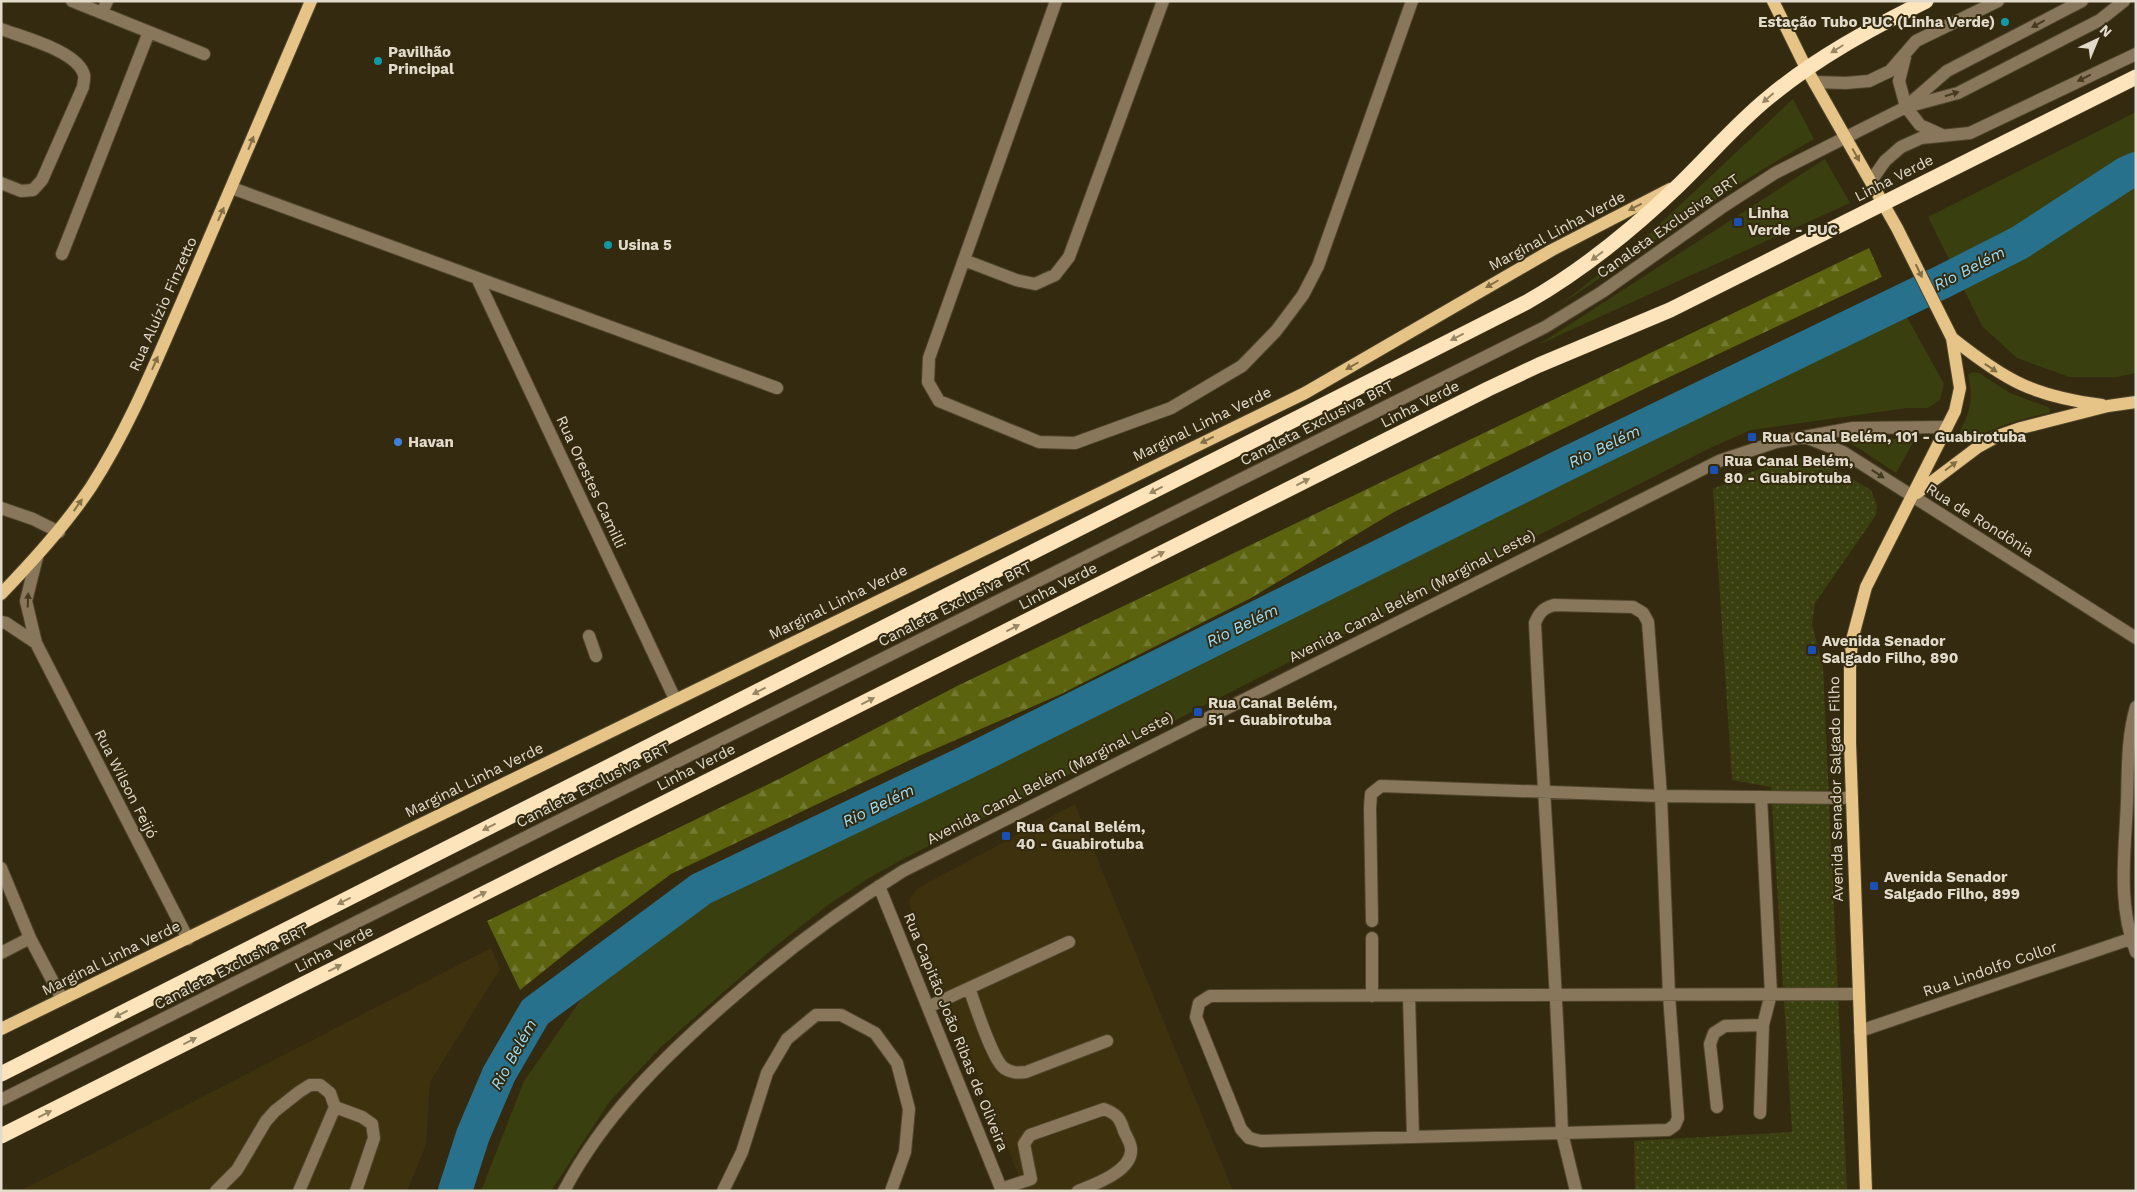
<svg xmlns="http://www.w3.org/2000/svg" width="2137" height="1192" viewBox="0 0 2137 1192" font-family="'Work Sans',sans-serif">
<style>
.built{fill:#3e310e}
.grass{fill:#393f0e}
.forest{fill:url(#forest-firs)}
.park{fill:url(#park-dots)}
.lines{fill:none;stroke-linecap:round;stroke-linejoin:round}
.river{stroke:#28718c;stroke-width:34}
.minor-casing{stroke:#50462d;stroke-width:14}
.major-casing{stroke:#50462d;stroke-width:14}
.highway-casing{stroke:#50462d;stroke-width:16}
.minor{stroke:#88775b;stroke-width:12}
.major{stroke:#e6c387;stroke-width:12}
.highway{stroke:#fee4ba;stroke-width:15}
.oneway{fill:#45391e}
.oneway2{fill:#998764}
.oneway3{fill:#846f45}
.culture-dot{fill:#0f9aa8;stroke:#342a0f;stroke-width:2}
.transit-dot{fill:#1a4fb4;stroke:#342a0f;stroke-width:2}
.shop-dot{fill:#3f7fe0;stroke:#342a0f;stroke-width:2}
.labels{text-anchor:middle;stroke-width:4;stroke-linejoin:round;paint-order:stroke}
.poi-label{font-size:15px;font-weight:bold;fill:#e2dbcc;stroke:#342a0f;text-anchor:start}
.street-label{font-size:15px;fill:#e2dbcc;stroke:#342a0f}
.water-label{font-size:16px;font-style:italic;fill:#9adffc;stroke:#342a0f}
</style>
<defs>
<pattern id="forest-firs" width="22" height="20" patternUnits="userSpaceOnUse" patternTransform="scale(1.25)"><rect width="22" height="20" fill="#5b630f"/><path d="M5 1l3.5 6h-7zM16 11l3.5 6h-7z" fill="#727931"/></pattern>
<pattern id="park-dots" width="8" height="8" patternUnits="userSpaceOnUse" patternTransform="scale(1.25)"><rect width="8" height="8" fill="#393f0e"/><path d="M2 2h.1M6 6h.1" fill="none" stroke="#555a30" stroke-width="1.8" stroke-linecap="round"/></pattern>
</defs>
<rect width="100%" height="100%" fill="#342a0f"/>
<path class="built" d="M1075,804l158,387h-208l-116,-287 1,-6 8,-10z
M491,948l9,21 -70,113 -4,63 -19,46h-387z"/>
<path class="grass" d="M1793,99l21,40c-88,50 -171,110 -255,167l91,-73z
M2136,112v261l-19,4h-48l-52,-19 -35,-32 -54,-109z
M1825,159l25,44 -312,142z
M1907,317l37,67 -4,16 -12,8h-21l-156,22 -41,18 -803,409 -38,21 -41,27 -51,40 -116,102 -51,54 -59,90h-70l43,-110 65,-93 116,-90 215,-104 774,-383z
M1973,372l6,1 31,20 40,15 -1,5c-31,6 -60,16 -88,32l-5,-5c12,-25 19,-37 12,-65z
M1843,438l72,1 -19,34z"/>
<path class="forest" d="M1869,248l13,29 -238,112 -250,123 -143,86 -192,97 -147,64 -241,115 -81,60 -70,56 -33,-69 294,-143 176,-92z"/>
<path class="park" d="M1813,456l58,34 6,15 -1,10 -61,88 -3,21 11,43 24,524h-212l-1,-50 158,-9 -21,-345 -39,-7 -19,-291c36,-17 61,-27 100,-33z"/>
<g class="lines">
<path class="river" d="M455,1191l18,-56 26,-61 36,-62 166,-123 262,-125 601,-299 380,-184 75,-38 106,-69 11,-5"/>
<g class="minor-casing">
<path id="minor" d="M72,1l132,53
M1056,1l-127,357 -1,24 11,19 100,41 36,1 96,-35 71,-42 34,-35 27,-36 15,-29 94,-265
M102,13l5,-12
M1,29c21,8 77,22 83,46 1,3 -1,9 -1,12l-41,93 -9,10 -12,1 -20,-8
M1905,57l-6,24 7,26 14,18 22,10
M1814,82l32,1 23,-2 21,-10 26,-30 82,-40
M1909,104l38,-33 135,-70
M1871,181l14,-20 16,-14 20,-9 49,-5 166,-79
M232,188l545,200
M62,254l87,-222
M964,260l52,20 19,4 20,-9 14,-18 94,-256
M477,278l198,421
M1805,437l38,15 293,186
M1,508l32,11 26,13
M37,557l-11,44 10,42 152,296
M1554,605l79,2 10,6 5,9 13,174 8,199 9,123 -3,7 -7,5 -106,3c-6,-170 -19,-340 -27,-510 4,-10 8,-15 19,-18z
M1,622l5,1 30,20
M589,636l7,20
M2136,707c-9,30 -8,63 -9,95 -2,50 -10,102 9,150
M1,868l29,70
M879,886l123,305
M1372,921l-2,-113 1,-14 10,-8 280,10 191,2
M1372,938v58
M1,953l29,-15 32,61
M969,988c6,16 23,71 35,80 7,5 13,5 22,4l81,-31
M1409,996l4,141
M928,1007l141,-65
M1860,1031l270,-92
M1,1100l1544,-773 57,-35 119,-84 54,-35 131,-66 52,-14 142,-73 24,-19
M335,1107l27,10 10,7 2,14 -18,53
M1717,1107l-7,-63 4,-11 11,-7 38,-1
M1760,1113l3,-88 8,-31 -10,-197
M1001,1189l30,-10 -7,-35 6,-9 74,-26c13,5 16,9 20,22 2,5 7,12 7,18 2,22 -38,36 -53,42
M216,1191l21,-21 29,-49 9,-10 24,-19 11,-7h10l10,8 5,14 -36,84
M564,1191c39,-75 100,-134 163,-189 55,-48 113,-92 176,-131l816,-410 57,-19 77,-14 94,-1
M723,1191l19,-39 25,-79 20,-34 29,-24h25l34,18 22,30 12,46 -4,43 -14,39
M1576,1191l-14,-58 -301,8 -12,-3 -8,-9 -45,-112 3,-14 11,-7 649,-2"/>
</g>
<g class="major-casing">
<path id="major" d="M1773,1l33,67 91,160 55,110 8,50 -5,23 -89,176 -14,53 -2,28v75l16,448
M1952,338c54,43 81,58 150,67
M1917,493l61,-46 20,-11 23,-8 87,-22 28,-4
M1,594c33,-34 64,-68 90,-107 37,-57 63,-121 90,-183 44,-101 86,-202 130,-303
M1,1029l1304,-636 247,-143 118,-61"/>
</g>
<g class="highway-casing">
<path id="highway" d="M1,1074l1526,-772c56,-32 105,-72 152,-117 30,-29 57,-61 89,-87 48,-40 102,-69 158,-97
M1,1136l1487,-747 51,-24 131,-55 466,-233"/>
</g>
<use href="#minor" class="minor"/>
<use href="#major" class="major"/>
<use href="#highway" class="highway"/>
</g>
<defs><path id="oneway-solid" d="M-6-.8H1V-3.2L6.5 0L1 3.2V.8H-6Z" transform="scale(1.25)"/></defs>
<g class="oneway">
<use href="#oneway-solid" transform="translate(2038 24) rotate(152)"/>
<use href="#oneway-solid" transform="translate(2084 78) rotate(154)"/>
<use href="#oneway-solid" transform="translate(1952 94) rotate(-17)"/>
<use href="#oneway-solid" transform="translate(1878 474) rotate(33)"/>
<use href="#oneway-solid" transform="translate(28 600) rotate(-88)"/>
</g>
<g class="oneway2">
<use href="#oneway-solid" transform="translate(1837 49) rotate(148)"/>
<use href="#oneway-solid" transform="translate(1768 98) rotate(139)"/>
<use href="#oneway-solid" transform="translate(1597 256) rotate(143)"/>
<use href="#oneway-solid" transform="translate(1457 337) rotate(153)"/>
<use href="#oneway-solid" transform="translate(1303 482) rotate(-27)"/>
<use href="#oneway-solid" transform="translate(1156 490) rotate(153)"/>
<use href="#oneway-solid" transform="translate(1158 555) rotate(-27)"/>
<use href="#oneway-solid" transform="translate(1013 628) rotate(-27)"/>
<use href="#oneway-solid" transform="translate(759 691) rotate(153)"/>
<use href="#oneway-solid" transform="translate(868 701) rotate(-27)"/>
<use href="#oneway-solid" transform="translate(489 827) rotate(153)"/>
<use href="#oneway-solid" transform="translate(480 895) rotate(-27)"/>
<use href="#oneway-solid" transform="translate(344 901) rotate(153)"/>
<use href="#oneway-solid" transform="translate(335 968) rotate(-27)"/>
<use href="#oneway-solid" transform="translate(121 1014) rotate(153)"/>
<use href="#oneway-solid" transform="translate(190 1041) rotate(-27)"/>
<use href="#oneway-solid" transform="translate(45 1114) rotate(-27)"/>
</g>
<g class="oneway3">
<use href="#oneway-solid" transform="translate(251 143) rotate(-68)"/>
<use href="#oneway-solid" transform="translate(1856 155) rotate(61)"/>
<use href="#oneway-solid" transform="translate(1635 207) rotate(153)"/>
<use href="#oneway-solid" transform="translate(221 214) rotate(-66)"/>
<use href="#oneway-solid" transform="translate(1919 271) rotate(64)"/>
<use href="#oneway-solid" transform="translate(1492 284) rotate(150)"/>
<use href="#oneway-solid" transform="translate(155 363) rotate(-66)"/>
<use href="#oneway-solid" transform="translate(1352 366) rotate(150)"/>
<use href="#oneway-solid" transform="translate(1991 368) rotate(34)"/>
<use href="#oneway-solid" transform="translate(1207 440) rotate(154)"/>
<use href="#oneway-solid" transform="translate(1951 466) rotate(-37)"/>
<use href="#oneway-solid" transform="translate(78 505) rotate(-55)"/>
</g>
<g class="culture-dot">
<circle cx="2005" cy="22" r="5"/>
<circle cx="378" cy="61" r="5"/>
<circle cx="608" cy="245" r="5"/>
</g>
<g class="transit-dot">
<rect x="1733" y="217" width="10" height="10" rx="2.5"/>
<rect x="1747" y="432" width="10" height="10" rx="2.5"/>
<rect x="1709" y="465" width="10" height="10" rx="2.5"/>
<rect x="1807" y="645" width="10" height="10" rx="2.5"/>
<rect x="1193" y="707" width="10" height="10" rx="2.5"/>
<rect x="1001" y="831" width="10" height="10" rx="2.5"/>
<rect x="1869" y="881" width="10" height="10" rx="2.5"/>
</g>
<circle class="shop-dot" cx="398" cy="442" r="5"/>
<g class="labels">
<g class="poi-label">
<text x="1995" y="27" text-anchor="end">Estação Tubo PUC (Linha Verde)</text>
<text x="388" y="57">Pavilhão<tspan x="388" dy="17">Principal</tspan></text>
<text x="1748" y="218">Linha<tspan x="1748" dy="17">Verde - PUC</tspan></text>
<text x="618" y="250">Usina 5</text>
<text x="1762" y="442">Rua Canal Belém, 101 - Guabirotuba</text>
<text x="408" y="447">Havan</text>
<text x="1724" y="466">Rua Canal Belém,<tspan x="1724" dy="17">80 - Guabirotuba</tspan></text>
<text x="1822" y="646">Avenida Senador<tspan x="1822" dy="17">Salgado Filho, 890</tspan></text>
<text x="1208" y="708">Rua Canal Belém,<tspan x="1208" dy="17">51 - Guabirotuba</tspan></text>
<text x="1016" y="832">Rua Canal Belém,<tspan x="1016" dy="17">40 - Guabirotuba</tspan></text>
<text x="1884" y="882">Avenida Senador<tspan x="1884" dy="17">Salgado Filho, 899</tspan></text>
</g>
<g class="street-label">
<text transform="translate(1894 178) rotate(-27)" y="5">Linha Verde</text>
<text transform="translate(1668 226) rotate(-35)" y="5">Canaleta Exclusiva BRT</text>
<text transform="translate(1557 231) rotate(-28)" y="5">Marginal Linha Verde</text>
<text transform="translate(163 304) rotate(-66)" y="5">Rua Aluízio Finzetto</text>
<text transform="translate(1420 404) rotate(-27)" y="5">Linha Verde</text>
<text transform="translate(1317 423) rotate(-27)" y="5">Canaleta Exclusiva BRT</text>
<text transform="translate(1202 424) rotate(-26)" y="5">Marginal Linha Verde</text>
<text transform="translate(591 482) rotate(65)" y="5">Rua Orestes Camilli</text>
<text transform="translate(1980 520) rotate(32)" y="5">Rua de Rondônia</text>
<text transform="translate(1058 586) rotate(-27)" y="5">Linha Verde</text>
<text transform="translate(1412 596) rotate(-27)" y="5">Avenida Canal Belém (Marginal Leste)</text>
<text transform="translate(838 602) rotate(-26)" y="5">Marginal Linha Verde</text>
<text transform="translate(955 604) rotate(-27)" y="5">Canaleta Exclusiva BRT</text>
<text transform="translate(696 767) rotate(-27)" y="5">Linha Verde</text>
<text transform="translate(1050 778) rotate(-27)" y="5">Avenida Canal Belém (Marginal Leste)</text>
<text transform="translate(474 780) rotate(-26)" y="5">Marginal Linha Verde</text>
<text transform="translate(126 784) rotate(63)" y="5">Rua Wilson Feijó</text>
<text transform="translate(593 785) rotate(-27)" y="5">Canaleta Exclusiva BRT</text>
<text transform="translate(1836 789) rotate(-91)" y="5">Avenida Senador Salgado Filho</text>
<text transform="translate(334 949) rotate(-27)" y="5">Linha Verde</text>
<text transform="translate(111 958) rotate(-26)" y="5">Marginal Linha Verde</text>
<text transform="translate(231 967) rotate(-27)" y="5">Canaleta Exclusiva BRT</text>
<text transform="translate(1990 969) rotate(-19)" y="5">Rua Lindolfo Collor</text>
<text transform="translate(956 1032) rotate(68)" y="5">Rua Capitão João Ribas de Oliveira</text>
</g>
<g class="water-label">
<text transform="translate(1969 268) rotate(-27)" y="6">Rio Belém</text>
<text transform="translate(1604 446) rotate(-26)" y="6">Rio Belém</text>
<text transform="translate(1242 625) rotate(-26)" y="6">Rio Belém</text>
<text transform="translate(878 805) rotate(-26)" y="6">Rio Belém</text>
<text transform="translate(513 1054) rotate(-61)" y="6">Rio Belém</text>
</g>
</g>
<rect width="2137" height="1192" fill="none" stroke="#e2dbcc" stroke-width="5"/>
<g transform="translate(2097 40) rotate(44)" stroke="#342a0f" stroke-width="4" paint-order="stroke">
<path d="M0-4L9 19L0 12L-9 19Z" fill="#e2dbcc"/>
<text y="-8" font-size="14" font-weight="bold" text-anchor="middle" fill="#e2dbcc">N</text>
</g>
</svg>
